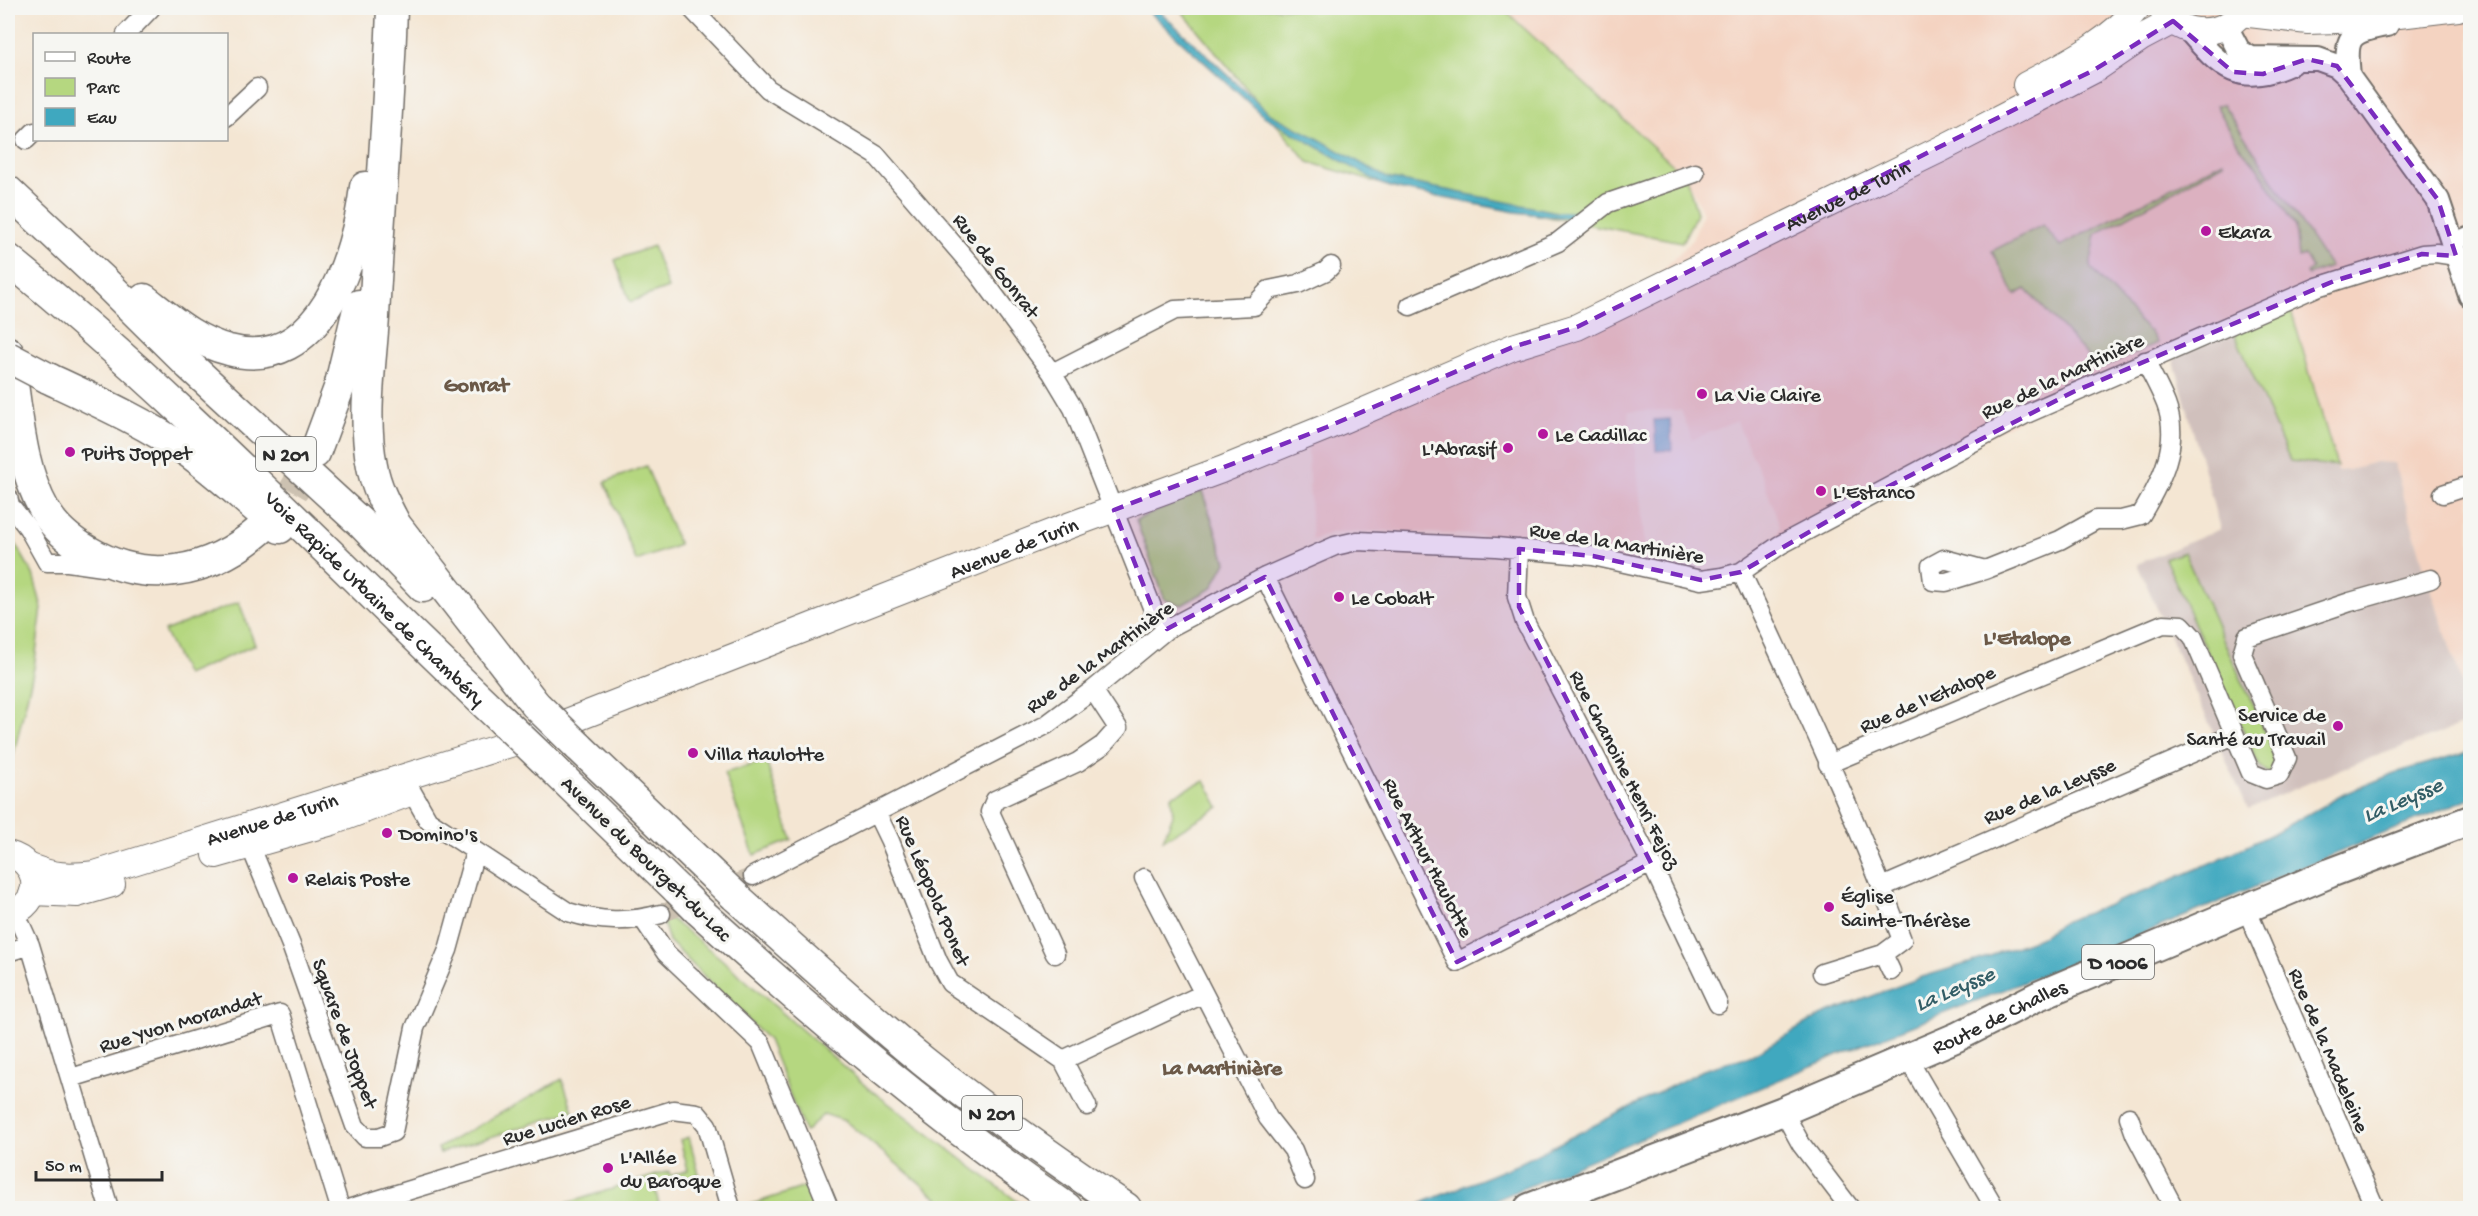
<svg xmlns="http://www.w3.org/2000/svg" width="2478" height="1216" viewBox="0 0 2478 1216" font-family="'Gochi Hand',sans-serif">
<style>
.built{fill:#f4d3c1}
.industrial{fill:#d0c0bc}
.green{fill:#b5d780;stroke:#708156;stroke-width:1.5}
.water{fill:#3fa8bf;stroke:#356a75;stroke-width:1.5}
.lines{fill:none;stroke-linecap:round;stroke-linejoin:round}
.minor-tunnel{stroke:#ccc1b1;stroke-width:18;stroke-dasharray:18 9;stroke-linecap:butt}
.trunk-tunnel{stroke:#ccc1b1;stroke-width:30;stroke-dasharray:30 15;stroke-linecap:butt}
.minor-casing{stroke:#716c66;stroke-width:21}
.tertiary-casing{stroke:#716c66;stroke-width:26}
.secondary-casing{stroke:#716c66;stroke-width:28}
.primary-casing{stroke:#716c66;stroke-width:32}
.trunk-casing{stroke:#716c66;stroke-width:33}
.minor{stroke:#fff;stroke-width:18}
.tertiary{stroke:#fff;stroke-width:22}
.secondary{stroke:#fff;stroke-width:26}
.primary{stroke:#fff;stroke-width:28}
.trunk{stroke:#fff;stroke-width:30}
.trunk-bridge-casing{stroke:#716c66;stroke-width:33;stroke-linecap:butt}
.trunk-bridge{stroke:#fff;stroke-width:30}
.marked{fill:#7b2cbf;fill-opacity:0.2;stroke:#7b2cbf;stroke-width:4.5;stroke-dasharray:12 8;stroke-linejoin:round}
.poi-dot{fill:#b5179e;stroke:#f6f6f2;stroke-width:2}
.labels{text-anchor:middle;stroke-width:6;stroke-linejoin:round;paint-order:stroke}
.shield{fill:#f6f6f2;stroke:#686867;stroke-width:1.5}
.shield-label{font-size:20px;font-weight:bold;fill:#2b2b2b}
.street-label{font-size:21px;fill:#2b2b2b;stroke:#f6f6f2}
.poi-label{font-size:21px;fill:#2b2b2b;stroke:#f6f6f2;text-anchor:start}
.neighbourhood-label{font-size:22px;font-weight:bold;fill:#6b5948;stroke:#f6f6f2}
.water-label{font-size:22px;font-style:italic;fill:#335d66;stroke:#f6f6f2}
</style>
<rect width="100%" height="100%" fill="#f6f6f2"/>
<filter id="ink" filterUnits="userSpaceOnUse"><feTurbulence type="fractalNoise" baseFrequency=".0167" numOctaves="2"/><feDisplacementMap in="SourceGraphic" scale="12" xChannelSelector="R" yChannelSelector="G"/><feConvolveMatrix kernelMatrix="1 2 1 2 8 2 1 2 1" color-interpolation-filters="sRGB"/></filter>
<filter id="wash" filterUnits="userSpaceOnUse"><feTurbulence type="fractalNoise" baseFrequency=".008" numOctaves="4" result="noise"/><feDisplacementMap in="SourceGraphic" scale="24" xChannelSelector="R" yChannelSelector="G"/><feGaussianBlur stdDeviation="1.35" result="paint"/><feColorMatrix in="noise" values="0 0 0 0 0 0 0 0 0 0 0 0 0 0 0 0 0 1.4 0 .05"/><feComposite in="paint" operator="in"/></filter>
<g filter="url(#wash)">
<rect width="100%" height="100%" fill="#f4e6d3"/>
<path class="built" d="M1503,8h967v700l-44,-134 -32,-110 -19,-2 -26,8 -12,1 -49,-170 -215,91 -293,153 -3,-9 3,-9 -6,-18 -12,-33 -26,-55 -44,19 -11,-30 -53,1 8,46 10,101 -51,-13 -115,-10 -94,-4 -53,1 -21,8 -5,-105 344,-153 41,-42 11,-27 -17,-36z"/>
<path class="industrial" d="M2231,325l59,135 46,7 2,4 11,-1 26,-8 19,1 32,111 44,134v14l-126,46 -96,41 -111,-245 83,-35 -49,-179z"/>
<path class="green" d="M1179,8h323l184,169 11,36 -15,29 -284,-53 -90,-27z
M2223,104l107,163 -22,8 -2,-2 6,-4 -8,-14 -6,2 -3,-31 -38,-59 -18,-21 -23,-41z
M2223,161l1,2 -128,71 -6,33 57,63 3,1 7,12 -57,26 -74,-80 -11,6 -23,-44 51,-26 17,21z
M653,246l15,42 -38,14 -15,-42z
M2288,300l49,166 -47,-5 -59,-136z
M646,466l33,79 -43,16 -31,-79z
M1202,491l24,71 -14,26 -30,17 -17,-5 -29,-80z
M8,531l25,43 9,34 -8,60 -26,110z
M2184,552l93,207v9l-8,5 -9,-6 -95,-208z
M239,602l16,43 -69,30 -22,-44z
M766,761l26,79 -38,15 -30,-82z
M1205,781l14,26 -56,33 10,-25 -2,-19z
M671,919l48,38 148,130 159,121h-76l-105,-87 -21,-7 -19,18 -37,-92 -99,-99 -6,-19z
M562,1079l11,32 -133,42 -2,-5z
M689,1137l10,37 -44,15 5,19h-98l-1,-3 108,-34 1,5 18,-6 -8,-30z
M811,1185l9,23h-70l-1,-3z"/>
<path class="water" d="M1145,8h11l114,106 47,24 70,40 170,34h17l3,3 -1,4 -61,-7 -117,-23 -17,-5 -119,-69z
M1670,419l2,31 -16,1 -2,-31z
M2470,751v47l-415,172 -215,84 -363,154h-68l107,-43 187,-95 49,-15 68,-39 102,-39 57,-17 60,-22 24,-16 85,-32 69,-30 55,-26 74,-41 49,-20z"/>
</g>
<g filter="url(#ink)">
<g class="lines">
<path class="minor-tunnel" d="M661,914l92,-38"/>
<path class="trunk-tunnel" d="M264,526l26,-29 25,-44"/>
<g class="minor-casing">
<path id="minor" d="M691,8l77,81 108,66 102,118 74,100 21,35 81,204 13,17
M126,34l25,-26
M226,117l31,-29
M26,140l8,-8
M2466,237l4,-1
M1410,306l148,-64 50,-39 87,-30
M1052,373l123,-63 79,-4 15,-16 29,-6 28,-13 5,-5
M8,466l11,-30
M2443,494l27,-9
M8,497l2,8 18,23 19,34h21l35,5
M1519,549l-2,48 8,25 126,241 67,141
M1985,570l-39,12 -13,-1 -2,-15 13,-7 41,11 75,-30 36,-20h25l20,-5c20,-33 40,-72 25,-111 -6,-15 -14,-29 -21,-43
M1741,572c57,121 114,242 161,368l-19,14 -61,19
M1265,577l192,385 194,-99
M1828,764l335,-140 19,1 11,12 58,136 15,6 13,-4 8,-17 -45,-104 5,-17 103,-35 81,-23
M404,778l24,42 140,92c32,10 60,11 93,2
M876,812l14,29 48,120 12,22 113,77 140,-66
M250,845l41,100 64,181 10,11h14l14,-5 22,-104 33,-78 27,-98
M753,876l293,-151 47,-35 74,-61 98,-52 70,-31 22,-5 139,6 97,9 108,24 21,-3 19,-5 39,-27 244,-130 293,-128 105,-33 14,-1 20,3
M1144,878l124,240 25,32 12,30
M1882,887l352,-152
M2246,908l129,300
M15,912l15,33 79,263
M643,919l23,34 95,90 68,165
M8,952l22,-7
M1055,954l-65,-142 5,-12 83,-38 25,-17 15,-17 -25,-38
M1883,954l8,17
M1908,1059l87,149
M1063,1060l24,46
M71,1078l209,-64 60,194
M1783,1111l18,33 49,64
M2129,1117l6,17 39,74
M351,1208l322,-98 24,3 10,12 24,83"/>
</g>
<g class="tertiary-casing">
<path id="tertiary" d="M2226,26l13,25 12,7 67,1 19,7 12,11 89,123 32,95
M2188,29c34,40 51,58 104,34
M2349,77c-4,-40 -2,-45 38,-52"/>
</g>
<g class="secondary-casing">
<g id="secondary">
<path d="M2161,8c18,31 66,31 83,0"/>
<path d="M2241,13l67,8 57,-2 93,-11"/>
<path d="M2026,85c39,-21 83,-42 111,-77"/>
<path d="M8,854c35,9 35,51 0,60"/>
<path d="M216,855l116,-33 72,-27"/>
<path id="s1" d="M28,866c25,11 41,11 67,8l418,-131 555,-217 153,-56 106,-43 186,-80 64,-20 364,-178 153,-79 47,-32 32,-17"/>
<path d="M33,892l44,2 35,-10"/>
</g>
</g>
<g class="primary-casing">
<g id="primary">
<path id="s2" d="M1529,1208l254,-97 174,-74 81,-41 292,-123 140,-53"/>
</g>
</g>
<g class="trunk-casing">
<g id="trunk">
<path d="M392,8c-3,103 -13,205 -18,309 -3,49 -12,100 -2,149 4,22 14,40 24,59l139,179"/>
<path d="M8,191l94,88 87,86 174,160 60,62"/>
<path id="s3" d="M8,259c175,142 330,306 494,461"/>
<path d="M144,299c26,20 52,43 85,51 91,25 128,-95 136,-163"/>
<path d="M8,352c10,53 10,112 37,159 10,17 27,31 43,40 59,35 122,22 172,-21"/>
<path d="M48,378c49,23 98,45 143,76 31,23 59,50 89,74"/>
<path d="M315,453l24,-65 20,-83"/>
<path d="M578,746l138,132"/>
<path d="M544,760l134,130"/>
<path d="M735,896c62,56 123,112 188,165 65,52 134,100 203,147"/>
<path d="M697,909c118,107 238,209 370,299"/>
</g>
</g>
<use href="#minor" class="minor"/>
<use href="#tertiary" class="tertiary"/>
<use href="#secondary" class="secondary"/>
<use href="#primary" class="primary"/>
<use href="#trunk" class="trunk"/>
<g class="trunk-bridge-casing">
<path id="trunk-bridge" d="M8,357l40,21
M537,706l41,40
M502,720l42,40
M716,878l19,18
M678,890l19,19"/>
</g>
<use href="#trunk-bridge" class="trunk-bridge"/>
</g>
</g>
<path class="marked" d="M2173,21l60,51 30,2 44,-15 30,7 101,134 18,56 -34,-2 -88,27 -261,111 -201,103 -131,77 -40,8 -108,-24 -74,-7v58l132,256 -194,99 -192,-385 -98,52 -13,-17 -40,-102 213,-83 186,-80 64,-20 517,-257z"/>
<g class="poi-dot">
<circle cx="2206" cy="231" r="6"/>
<circle cx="1702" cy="394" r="6"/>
<circle cx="1543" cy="434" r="6"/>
<circle cx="1508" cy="448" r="6"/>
<circle cx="70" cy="452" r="6"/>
<circle cx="1821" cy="491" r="6"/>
<circle cx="1339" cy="597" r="6"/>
<circle cx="2338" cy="726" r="6"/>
<circle cx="693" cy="753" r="6"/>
<circle cx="387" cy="833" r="6"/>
<circle cx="293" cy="878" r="6"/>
<circle cx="1829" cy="907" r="6"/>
<circle cx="608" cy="1168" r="6"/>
</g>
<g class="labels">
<g class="shield">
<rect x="256" y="437" width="60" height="34" rx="4.5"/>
<rect x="2082" y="945" width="72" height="34" rx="4.5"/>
<rect x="962" y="1096" width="60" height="34" rx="4.5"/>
</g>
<g class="shield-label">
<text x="286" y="461">N 201</text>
<text x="2118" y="969">D 1006</text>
<text x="992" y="1120">N 201</text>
</g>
<g class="street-label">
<text dy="7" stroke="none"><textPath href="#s1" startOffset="1950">Avenue de Turin</textPath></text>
<text transform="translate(997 265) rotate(52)" y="7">Rue de Gonrat</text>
<text transform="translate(2062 375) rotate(-25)" y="7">Rue de la Martinière</text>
<text transform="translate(1617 542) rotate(9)" y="7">Rue de la Martinière</text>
<text dy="7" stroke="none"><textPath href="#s1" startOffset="1044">Avenue de Turin</textPath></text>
<text dy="7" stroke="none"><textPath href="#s3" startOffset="500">Voie Rapide Urbaine de Chambéry</textPath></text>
<text transform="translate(1099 656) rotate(-36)" y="7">Rue de la Martinière</text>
<text transform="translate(1927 698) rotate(-23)" y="7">Rue de l'Etalope</text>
<text transform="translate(1626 769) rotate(63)" y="7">Rue Chanoine Henri Fejoz</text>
<text transform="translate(2049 790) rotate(-23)" y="7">Rue de la Leysse</text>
<text dy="7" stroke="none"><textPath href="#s1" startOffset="254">Avenue de Turin</textPath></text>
<text transform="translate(1429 857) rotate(63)" y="7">Rue Arthur Haulotte</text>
<text transform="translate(647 858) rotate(44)" y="7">Avenue du Bourget-du-Lac</text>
<text transform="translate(934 890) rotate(67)" y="7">Rue Léopold Ponet</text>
<text dy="7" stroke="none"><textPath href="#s2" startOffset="508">Route de Challes</textPath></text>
<text transform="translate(180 1021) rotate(-17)" y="7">Rue Yvon Morandat</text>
<text transform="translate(346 1033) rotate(70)" y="7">Square de Joppet</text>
<text transform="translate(2330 1050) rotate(67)" y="7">Rue de la Madeleine</text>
<text transform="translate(566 1119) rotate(-17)" y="7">Rue Lucien Rose</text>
</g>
<g class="poi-label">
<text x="2218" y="238">Ekara</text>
<text x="1714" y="401">La Vie Claire</text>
<text x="1555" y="441">Le Cadillac</text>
<text x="1496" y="455" text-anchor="end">L'Abrasif</text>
<text x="82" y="459">Puits Joppet</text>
<text x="1833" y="498">L'Estanco</text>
<text x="1351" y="604">Le Cobalt</text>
<text x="2326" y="721" text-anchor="end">Service de<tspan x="2326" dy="24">Santé au Travail</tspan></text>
<text x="705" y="760">Villa Haulotte</text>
<text x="399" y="840">Domino's</text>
<text x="305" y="885">Relais Poste</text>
<text x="1841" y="902">Église<tspan x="1841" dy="24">Sainte-Thérèse</tspan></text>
<text x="620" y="1163">L'Allée<tspan x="620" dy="24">du Baroque</tspan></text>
</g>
<g class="neighbourhood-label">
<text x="476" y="391">Gonrat</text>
<text x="2027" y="644">L'Etalope</text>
<text x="1222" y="1074">La Martinière</text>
</g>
<g class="water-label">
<text transform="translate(2402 798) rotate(-23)" y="8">La Leysse</text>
<text transform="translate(1954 987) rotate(-23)" y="8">La Leysse</text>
</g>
</g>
<rect width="2478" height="1216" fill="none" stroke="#f6f6f2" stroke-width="30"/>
<rect x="33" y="33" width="195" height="108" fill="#f6f6f2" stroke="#a5a5a2" stroke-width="1.5"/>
<rect x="45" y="52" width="30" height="9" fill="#ffffff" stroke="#a5a5a2" stroke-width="1.5"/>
<text x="87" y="63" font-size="18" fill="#2b2b2b">Route</text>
<rect x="45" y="78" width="30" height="18" fill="#b5d780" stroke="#a5a5a2" stroke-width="1.5"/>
<text x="87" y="93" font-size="18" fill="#2b2b2b">Parc</text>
<rect x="45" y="108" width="30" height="18" fill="#3fa8bf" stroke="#a5a5a2" stroke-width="1.5"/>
<text x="87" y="123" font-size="18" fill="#2b2b2b">Eau</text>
<path d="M36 1171v9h126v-9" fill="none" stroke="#2b2b2b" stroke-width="3"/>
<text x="45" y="1171" font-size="18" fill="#2b2b2b" stroke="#f6f6f2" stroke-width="4.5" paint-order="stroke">50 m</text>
</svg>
